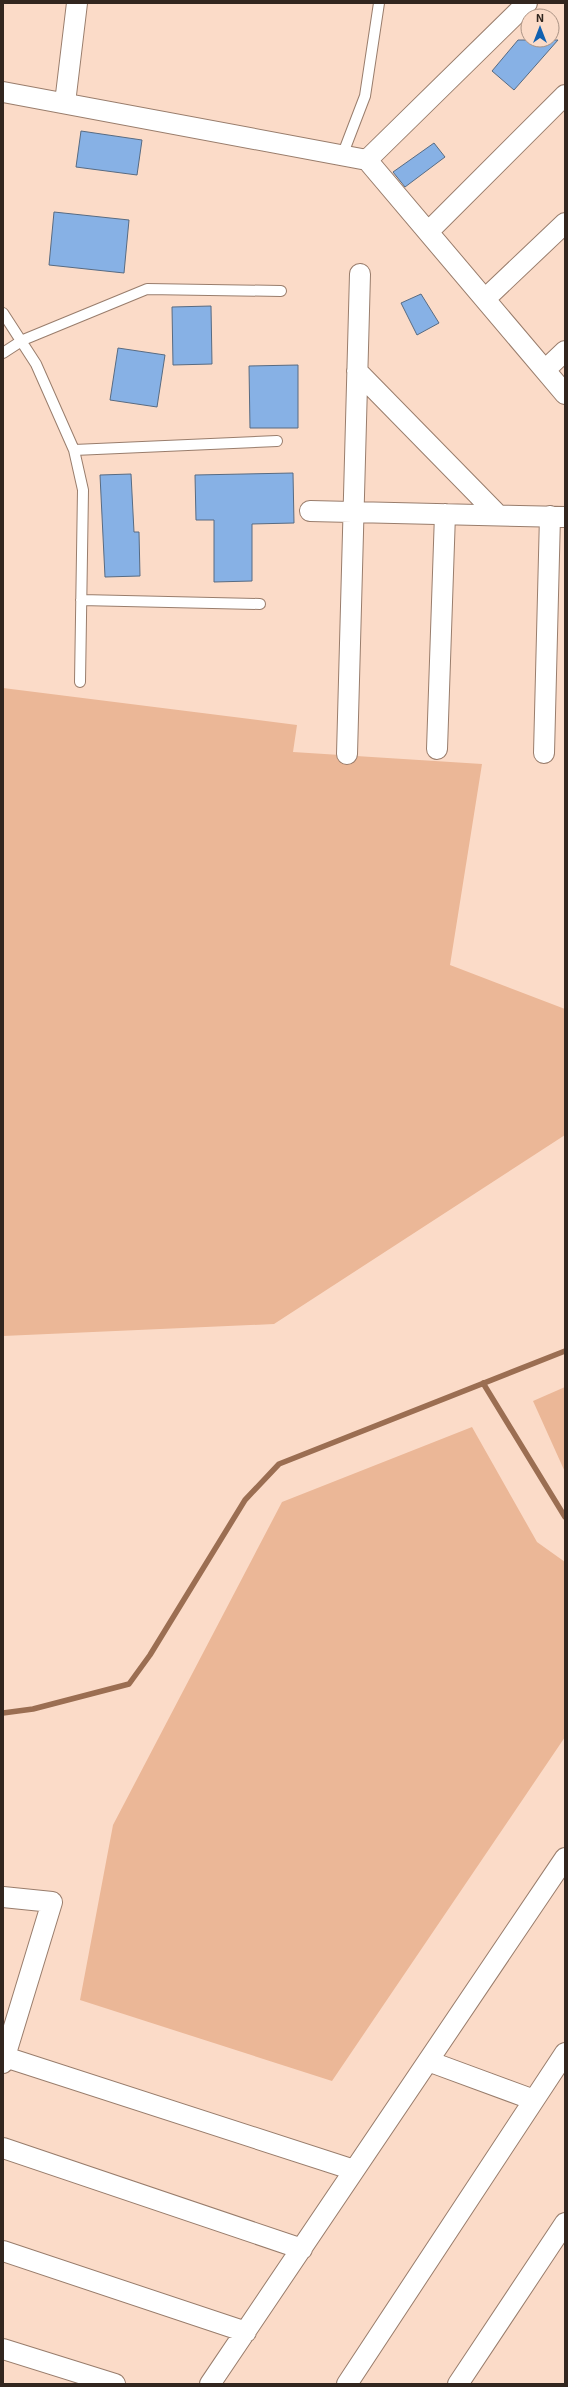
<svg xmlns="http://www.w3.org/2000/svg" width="568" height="2387" viewBox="0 0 568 2387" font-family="'Exo 2',sans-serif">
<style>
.green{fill:#ebb797}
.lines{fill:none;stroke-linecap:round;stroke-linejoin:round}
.stream{stroke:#9b6e52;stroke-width:5.5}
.building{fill:#87b1e5;stroke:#586b82}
.lane-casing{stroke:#997d6c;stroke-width:12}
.street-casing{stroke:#997d6c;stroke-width:22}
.lane{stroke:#fff;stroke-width:10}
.street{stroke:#fff;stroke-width:20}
</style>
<rect width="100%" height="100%" fill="#fbdbc8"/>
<path class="green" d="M3,688l294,37 -4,27 189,12 -32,201 115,44v126l-291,189 -271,12z
M565,1387v85l-32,-71z
M472,1427l65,115 28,20v175l-233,344 -252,-81 33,-175 169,-323z"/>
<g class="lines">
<path class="stream" d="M483,1383l82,134
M3,1713l30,-4 96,-25 21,-29 95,-155 34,-36 286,-113"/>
</g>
<path class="building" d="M518,40h40l-44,50 -22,-19z
M81,131l61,9 -5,35 -61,-8z
M434,143l11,14 -40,30 -12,-15z
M54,212l75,8 -5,53 -75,-8z
M421,294l18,29 -22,12 -16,-32z
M211,306l1,58 -39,1 -1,-58z
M118,348l47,7 -8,52 -47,-7z
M298,365v63h-48l-1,-62z
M293,473l1,50 -42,1v57l-38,1v-62h-18l-1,-45z
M131,474l3,58h5l1,44 -35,1 -5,-102z"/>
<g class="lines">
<g class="lane-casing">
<path id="lane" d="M342,156l23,-60 14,-93
M3,313l33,51 38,86 9,40 -3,192
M3,353l20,-13 124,-51 134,2
M74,450l203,-9
M81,600l179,4"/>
</g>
<g class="street-casing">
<path id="street" d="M3,92l364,68 198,234
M65,103l12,-100
M367,160l160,-157
M428,232l137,-137
M485,299l80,-76
M545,370l20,-19
M357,371l141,144
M310,511l255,6
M437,749l8,-235
M544,753l6,-237
M347,754l13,-480
M3,1897l49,5 -49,161
M5,2057l349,113
M428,2061l106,39
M3,2148l299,101
M3,2251l243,81
M3,2349l112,35
M210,2384l355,-526
M347,2384l218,-331
M458,2384l107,-161"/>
</g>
<use href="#lane" class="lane"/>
<use href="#street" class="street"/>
</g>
<rect width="568" height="2387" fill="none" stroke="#32261f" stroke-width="8"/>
<g transform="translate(540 28)"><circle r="19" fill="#fbdbc8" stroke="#ab9384"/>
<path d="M0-3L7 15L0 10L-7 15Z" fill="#1261b0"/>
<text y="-6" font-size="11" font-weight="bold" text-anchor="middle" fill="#32261f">N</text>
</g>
</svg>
